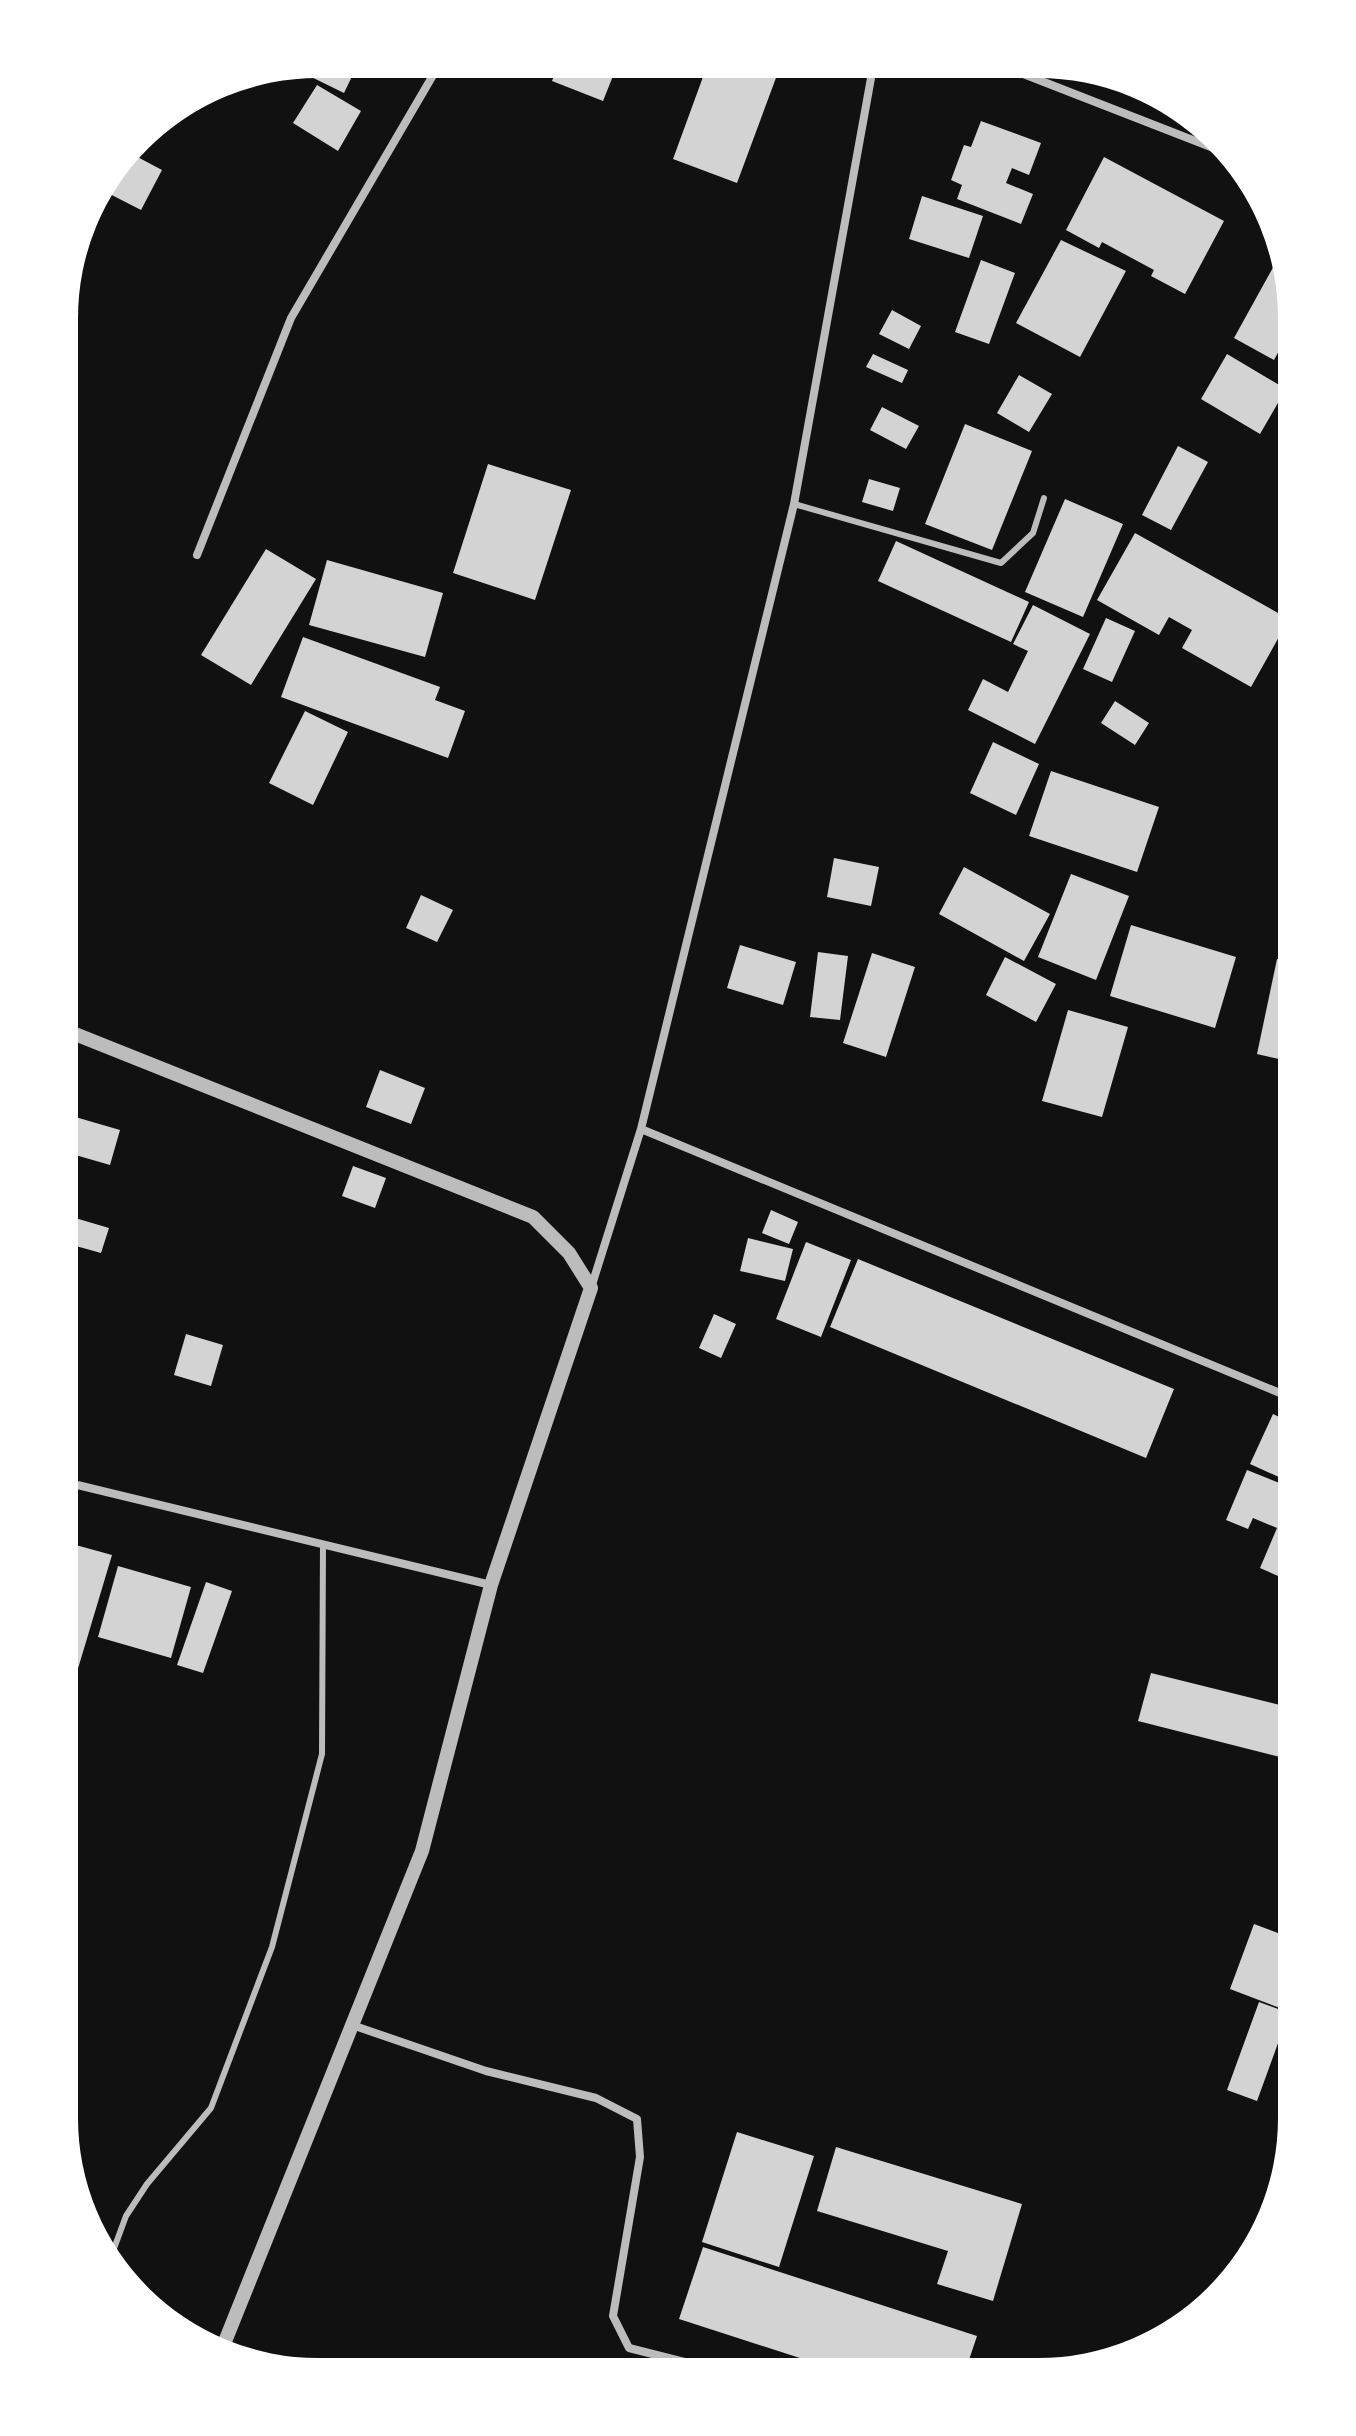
<svg xmlns="http://www.w3.org/2000/svg" width="1356" height="2436" viewBox="0 0 1356 2436" font-family="'Space Grotesk',sans-serif">
<style>
.building{fill:#d3d3d3}
.lines{fill:none;stroke-linecap:round;stroke-linejoin:round}
.service{stroke:#bcbcbc;stroke-width:6}
.minor{stroke:#bcbcbc;stroke-width:8}
.tertiary{stroke:#bcbcbc;stroke-width:14}
</style>
<rect width="100%" height="100%" fill="#111"/>
<path class="building" d="M318,64h40l-14,29 -49,-24z
M558,65l59,1 -14,35 -51,-20z
M707,66l73,1 -43,116 -64,-24z
M317,85l44,26 -23,40 -45,-28z
M981,121l60,22 -12,32 -17,-7 -6,15 27,11 -12,30 -64,-25 5,-14 -11,-5 13,-35 7,2z
M130,153l32,17 -21,40 -39,-20z
M1104,157l120,64 -39,73 -34,-18 3,-6 -52,-28 -3,6 -33,-18z
M922,196l61,20 -14,42 -60,-19z
M1061,240l65,31 -46,86 -64,-34z
M1281,253l11,74 -18,33 -40,-22z
M981,260l34,13 -26,71 -34,-12z
M892,310l29,16 -12,23 -30,-15z
M873,354l35,16 -6,13 -36,-16z
M1227,354l59,35 -26,45 -59,-35z
M1019,375l33,19 -23,38 -32,-19z
M882,407l37,19 -13,23 -36,-19z
M965,424l67,27 -40,99 -67,-26z
M1178,446l30,16 -37,68 -29,-15z
M488,464l83,26 -36,110 -82,-27z
M869,479l31,9 -7,23 -31,-9z
M1065,499l58,25 -40,93 -58,-25z
M1135,533l154,86 -38,68 -69,-39 10,-18 -23,-13 -10,18 -62,-35z
M896,541l133,61 -18,40 -133,-61z
M266,549l50,30 -65,106 -50,-30z
M327,560l116,33 -18,64 -116,-32z
M1033,605l57,29 -55,110 -67,-34 15,-31 25,13 20,-41 -15,-7z
M1106,618l29,13 -23,51 -29,-13z
M303,637l137,50 -5,13 30,11 -17,47 -167,-61z
M1115,701l34,22 -14,22 -34,-22z
M305,711l43,21 -35,73 -44,-22z
M993,742l46,22 -23,51 -46,-22z
M1051,771l108,36 -22,65 -108,-36z
M834,858l45,9 -8,39 -44,-9z
M964,867l86,47 -26,47 -85,-47z
M1071,874l58,22 -33,84 -58,-23z
M421,895l32,15 -16,32 -31,-14z
M1131,925l105,32 -21,71 -105,-32z
M740,945l56,17 -13,43 -56,-17z
M818,952l30,4 -8,64 -30,-3z
M872,953l43,14 -29,90 -43,-14z
M1005,957l51,27 -20,38 -50,-27z
M1277,959l15,3v100l-35,-8z
M1068,1010l60,17 -26,90 -60,-16z
M380,1070l45,18 -14,36 -45,-17z
M65,1114l55,16 -10,35 -45,-13z
M353,1166l33,12 -11,30 -33,-12z
M771,1210l27,12 -9,22 -27,-11z
M65,1215l44,13 -8,25 -36,-10z
M748,1238l45,11 -8,32 -45,-10z
M806,1242l45,18 -30,77 -45,-18z
M858,1259l316,130 -28,69 -316,-131z
M714,1314l22,10 -15,34 -22,-10z
M186,1334l37,11 -12,41 -37,-11z
M1273,1414l19,9v60l-42,-19z
M1247,1470l45,18v94l-32,-14 17,-40 -24,-10 -5,11 -22,-9z
M65,1542l47,13 -47,157 -1,-1z
M118,1566l73,21 -20,71 -73,-21z
M206,1582l26,9 -29,82 -26,-8z
M1151,1673l141,35v52l-154,-39z
M1254,1924l37,14v56l-6,16 -55,-21z
M1259,2002l30,11 -32,88 -30,-11z
M737,2132l77,24 -35,111 -77,-25z
M836,2147l186,57 -29,97 -56,-17 11,-33 -131,-40z
M703,2247l274,89 -12,36 -125,-1 -161,-52z"/>
<g class="lines">
<path class="service" d="M794,504l207,59 32,-30 11,-35
M109,2262l17,-46 21,-32 64,-76 61,-161 50,-193 1,-210"/>
<path class="minor" d="M1008,68l213,83
M197,555l94,-237 148,-253
M641,1129l651,269
M591,1288l50,-159 153,-625 79,-437
M65,1482l426,103
M352,2025l134,46 110,27 41,21 3,38 -27,159 16,32 91,23"/>
<path class="tertiary" d="M65,1030l468,187 36,36 22,35 -100,297 -69,266 -198,493"/>
</g>
<path d="M0 0H1356V2436H0ZM318 78H1038A240 240 0 0 1 1278 318V2118A240 240 0 0 1 1038 2358H318A240 240 0 0 1 78 2118V318A240 240 0 0 1 318 78Z" fill="#fff" fill-rule="evenodd"/>
</svg>
